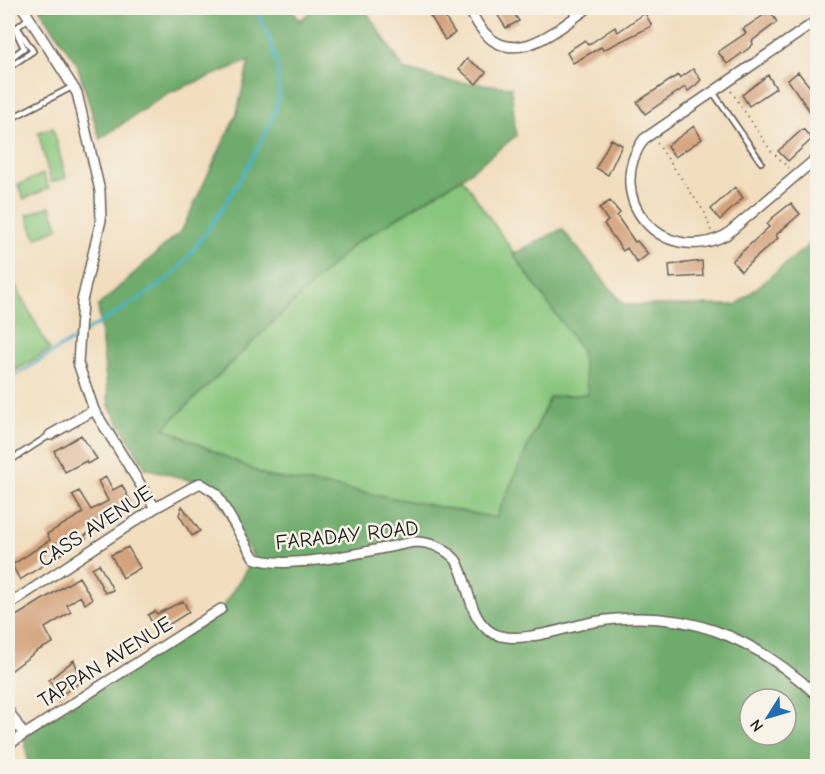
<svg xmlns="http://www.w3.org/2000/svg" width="825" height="774" viewBox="0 0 825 774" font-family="'Comic Neue',sans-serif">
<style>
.green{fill:#88c67d;stroke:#52714c;stroke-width:1.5}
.forest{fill:#6eab6c;stroke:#456444;stroke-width:1.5;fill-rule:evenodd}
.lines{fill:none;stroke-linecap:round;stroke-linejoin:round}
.stream{stroke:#49b4c7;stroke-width:3}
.building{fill:#d4a37d}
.lane-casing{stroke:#676055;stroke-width:8}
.street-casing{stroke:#676055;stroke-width:12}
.path{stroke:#676055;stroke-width:1.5;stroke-dasharray:1.5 4.5;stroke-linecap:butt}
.lane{stroke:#fff;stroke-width:4.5}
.street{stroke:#fff;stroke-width:9}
.labels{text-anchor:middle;stroke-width:5;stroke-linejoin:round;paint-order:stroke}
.street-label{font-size:21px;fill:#1c1c1c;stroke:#f7f3e8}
</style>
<rect width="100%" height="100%" fill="#f7f3e8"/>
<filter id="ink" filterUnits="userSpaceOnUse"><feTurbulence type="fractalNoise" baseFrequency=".0167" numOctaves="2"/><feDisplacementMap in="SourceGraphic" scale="12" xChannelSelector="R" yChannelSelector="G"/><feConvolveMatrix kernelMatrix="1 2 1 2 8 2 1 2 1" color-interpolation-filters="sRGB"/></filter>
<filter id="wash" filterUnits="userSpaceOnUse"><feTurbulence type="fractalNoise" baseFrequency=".008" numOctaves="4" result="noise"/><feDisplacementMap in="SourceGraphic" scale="24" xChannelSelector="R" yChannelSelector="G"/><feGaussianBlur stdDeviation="1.35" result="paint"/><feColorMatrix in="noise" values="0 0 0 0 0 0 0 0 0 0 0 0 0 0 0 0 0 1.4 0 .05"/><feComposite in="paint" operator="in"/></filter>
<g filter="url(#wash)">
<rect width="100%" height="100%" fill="#f2debf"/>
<path class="green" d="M53,128l13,50 -15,4 -13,-50z
M43,174l6,14 -25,11 -6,-14z
M462,178l119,172 8,45 -39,2 -54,121 -154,-30 -73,-11 -106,-49 191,-184z
M50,206l9,22 -23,10 -9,-23z
M8,272l42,78 -42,25z"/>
<path class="forest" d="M39,8h252l9,13 14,-13h50l40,61 44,12 63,6 5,49 -54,42 -108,66 -190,184 105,49 73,11 154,30 54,-121 38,-3 -7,-44 -68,-96 49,-25 62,76h112l81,-67v528h-53l-20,-7 -11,7h-704l-5,-31 197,-126 33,-51 -34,-55 -17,-19 -57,-16 -37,-62 -11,-100 84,-76 55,-117 12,-52 -81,32 -68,46 -23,-75zM750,699h36v36h-36z"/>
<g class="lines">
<path class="stream" d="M83,333c30,-19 64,-36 91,-60 25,-23 101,-143 104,-175 3,-33 -7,-63 -24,-90
M8,380l69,-43"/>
</g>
<g id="blocks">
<path class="building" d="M435,8h4l16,25 -10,7 -17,-28z
M493,8h17l9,13 -13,7z
M770,11l7,11 -25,19 1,3 -5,5 -21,15 -9,-12 28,-19 -3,-4z
M645,13l7,13 -49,24 -2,-3 -28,16 -6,-10 7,-6 11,-7 3,5 27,-18 3,5z
M467,59l19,13 -10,12 -17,-15z
M693,69l8,11 -5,5 -8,6 -3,-4 -40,27 -8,-12 41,-27 2,3z
M798,72l20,25v26l-30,-43z
M768,75l8,13 -27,18 -7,-11z
M694,126l8,13 -27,18 -8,-11z
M803,129l9,10 -24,22 -10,-10z
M611,139l11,6 -14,30 -12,-7z
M735,187l8,11 -23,22 -9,-11z
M610,201l10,12 -3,3 18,26 2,-1 11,13 -11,9 -10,-15 -4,3 -19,-27 4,-3 -9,-13z
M791,203l9,11 -24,21 2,3 -37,33 -9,-10 37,-34 -2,-2 4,-6z
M702,261l1,15 -33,2 -1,-13z
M81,435l16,24 -10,5 -1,-3 -21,11 -11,-21z
M106,477l7,13 9,-5 12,23 -34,18 -16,10 2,2 -66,42 -8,-15 38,-25 -3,-6 36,-21 -11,-18 7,-4 12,19 17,-9 -10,-20z
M182,506l18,25 -8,5 -13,-21z
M128,547l12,21 -17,10 -12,-23z
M99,564l14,26 -8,3 -13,-25z
M79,577l13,22 -7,5 -5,-8 -13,9 4,7 -26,16 8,15 -16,8 -29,22v-52z
M183,601l6,11 -32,20 -9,-17 7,-4 2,3z
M74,660l8,21 -22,15 -11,-16z"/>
</g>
</g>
<g filter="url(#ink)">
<use href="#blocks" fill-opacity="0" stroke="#676055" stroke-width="1.5"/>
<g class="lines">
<g class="lane-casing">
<path id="lane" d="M8,60l16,-12 -9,-19 15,-12
M8,68l25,-17 -16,-24
M713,92l48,70
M8,120l66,-34
M8,462l42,-27"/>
</g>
<g class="street-casing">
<path id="street" d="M23,8l54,85 23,98 1,29 -19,81 -4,62 16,47 61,98
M468,8c5,7 9,16 15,23 32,39 77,-4 105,-23
M818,20l-174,119c-42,58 17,129 82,96l92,-78
M50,435l44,-25
M8,605l147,-97 45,-25 16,10 38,65c34,14 121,-9 160,-16 17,0 30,5 42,18 13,21 12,58 35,72 23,15 76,-5 102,-10 90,-15 159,13 225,74
M8,710l16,25
M8,745l213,-136"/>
</g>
<path class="path" d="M731,91l40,60 18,17
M657,143l48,70 6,18"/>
<use href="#lane" class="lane"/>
<use href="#street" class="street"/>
</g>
</g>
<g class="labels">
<g class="street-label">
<text transform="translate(95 526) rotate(-33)" y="7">CASS AVENUE</text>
<text transform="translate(347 535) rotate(-6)" y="7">FARADAY ROAD</text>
<text transform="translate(105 662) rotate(-32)" y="7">TAPPAN AVENUE</text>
</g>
</g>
<rect width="825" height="774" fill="none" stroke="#f7f3e8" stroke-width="30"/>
<g transform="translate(768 717) rotate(233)"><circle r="28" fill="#f7f3e8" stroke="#9f9d96" stroke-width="1.5"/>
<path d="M0-4.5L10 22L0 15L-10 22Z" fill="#1f6fb2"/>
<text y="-9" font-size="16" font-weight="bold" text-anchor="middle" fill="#1c1c1c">N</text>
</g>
</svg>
